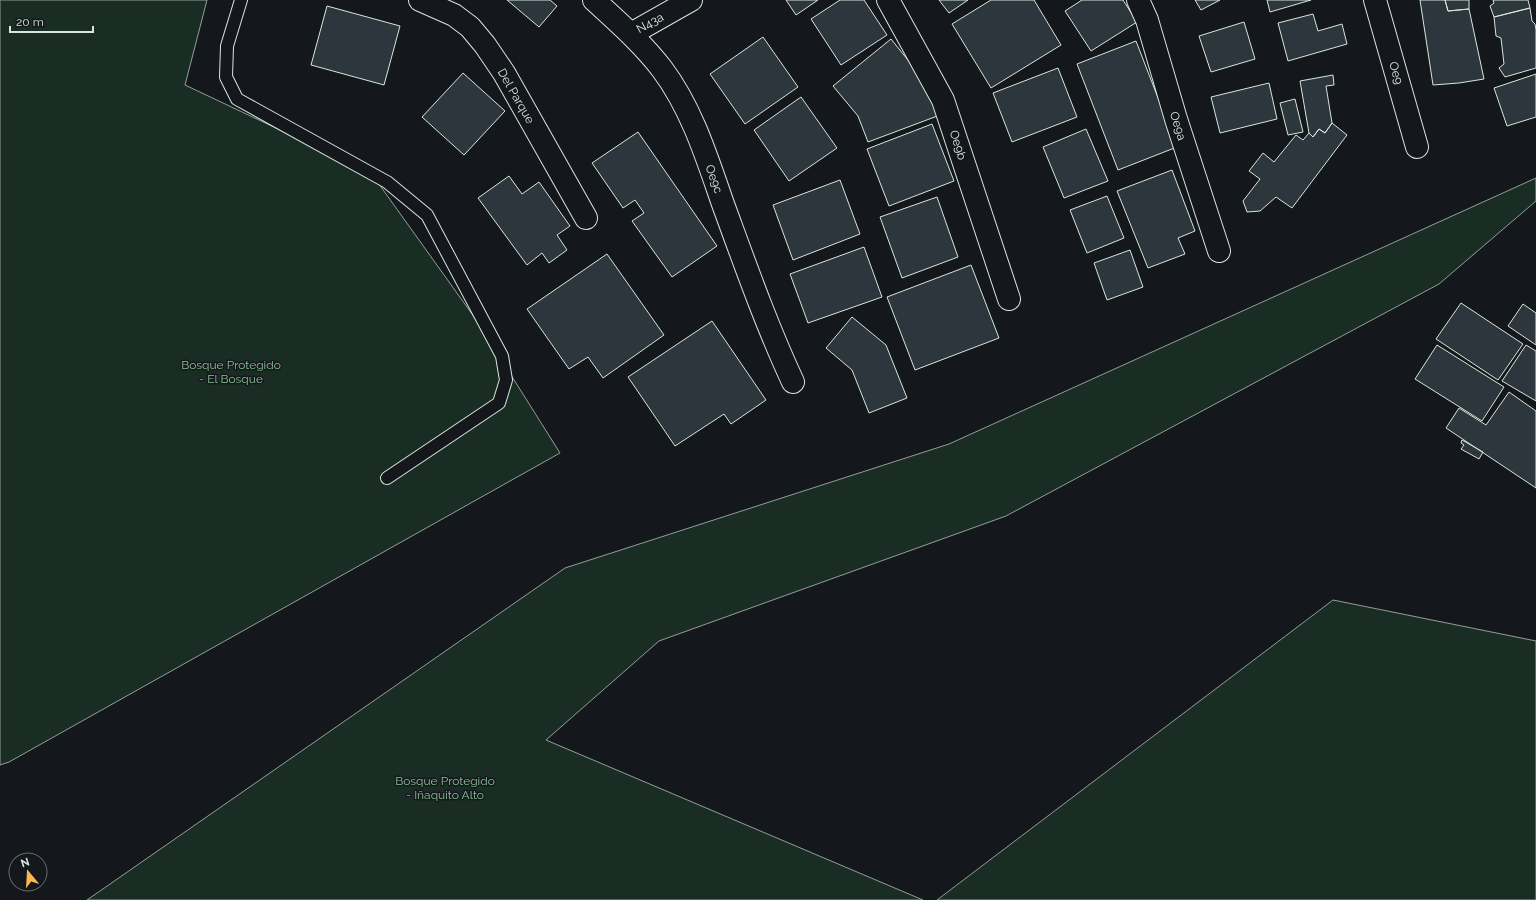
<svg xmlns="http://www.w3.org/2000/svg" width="1536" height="900" viewBox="0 0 1536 900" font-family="Raleway,sans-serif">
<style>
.green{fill:#1a2d24;stroke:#939e99}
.building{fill:#2c363c;stroke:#d8e6dc}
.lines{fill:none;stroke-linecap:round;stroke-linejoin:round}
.lane-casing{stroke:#d8e6dc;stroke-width:14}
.street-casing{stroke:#d8e6dc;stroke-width:24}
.lane{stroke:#14181c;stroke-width:12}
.street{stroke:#14181c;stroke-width:22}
.labels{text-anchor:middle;stroke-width:3;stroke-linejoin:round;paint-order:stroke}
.street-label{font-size:12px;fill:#d8e6dc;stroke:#14181c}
.park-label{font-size:12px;fill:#8ac095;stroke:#14181c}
</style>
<rect width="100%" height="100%" fill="#14181c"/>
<path class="green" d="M0,0h207l-22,85 186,88 106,148 83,132 -551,309 -9,3z
M1536,178v23l-97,83 -433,232 -347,125 -113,99 377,160h-836l478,-332 384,-124z
M1333,600l203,41v259h-599z"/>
<path class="building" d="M507,0h43l7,6 -18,21z
M786,0h32l-22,15z
M840,0h24l23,35 -46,30 -30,-46z
M939,0h29l-19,13z
M991,0h43l27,45 -70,43 -39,-64z
M1082,0h41l14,22 -46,29 -26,-40z
M1195,0h25l-19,10z
M1267,0h44l-41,12z
M1420,0h25l3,11 21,-2 15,70 -25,4 -26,2z
M1445,0h24v9l-21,2z
M1493,0h35l2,8 -36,9 -4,-11 4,-3z
M327,6l73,20 -16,59 -73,-20z
M1530,8l2,13 3,3 1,6v38l-31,9 -6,-9 5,-4 -3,-26 -5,-2 -2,-19z
M1313,14l5,17 24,-7 5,20 -59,17 -10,-38z
M1244,22l11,37 -44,13 -12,-36z
M763,37l35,50 -53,37 -35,-50z
M891,39l37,46 12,30 -72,27 -10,-26 -25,-30z
M1136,41l41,106 -59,23 -41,-106z
M1058,68l19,49 -65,25 -19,-49z
M463,73l42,38 -41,44 -42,-38z
M1536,74v43l-29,9 -13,-38z
M1333,75l1,10 -8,1 6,37 -7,10 -6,-4 -6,8 -4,-4 -9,-52z
M1269,83l8,36 -57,14 -9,-36z
M801,97l36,51 -48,33 -35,-51z
M1295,99l8,33 -15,3 -8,-32z
M1332,123l15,12 -55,73 -16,-11 -16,14 -13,1 -4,-11 17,-22 -11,-8 14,-18 11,9 22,-27 7,5 6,-7 4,4 6,-8 6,4z
M932,124l22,57 -65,25 -22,-57z
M1086,129l22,52 -44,17 -21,-51z
M638,132l79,114 -45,31 -40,-56 12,-8 -9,-13 -12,8 -31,-45z
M1172,170l23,61 -17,7 7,16 -37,14 -31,-77z
M509,176l13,18 17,-12 31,44 -13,9 10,15 -18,13 -7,-10 -15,12 -49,-67z
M840,180l20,54 -67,26 -20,-55z
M1107,196l17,42 -37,15 -17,-43z
M937,197l21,60 -56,21 -22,-61z
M864,247l18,50 -74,26 -18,-49z
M1130,250l13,37 -36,13 -13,-37z
M607,254l57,81 -61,43 -15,-21 -19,12 -42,-60z
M971,265l28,73 -84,32 -28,-73z
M1461,303l62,41 -25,36 -62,-41z
M1523,304l13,9v32l-28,-19z
M852,317l34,28 21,53 -38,15 -17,-43 -26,-22z
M712,321l54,79 -35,24 -7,-10 -49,32 -47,-69z
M1437,345l67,42 -22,34 -67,-42z
M1526,345l10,6v50l-34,-20z
M1509,392l27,19v77l-90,-60 13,-20 27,17z
M1462,440l21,12 -4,7 -18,-10 3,-4 -3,-2z"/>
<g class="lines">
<g class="lane-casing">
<path id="lane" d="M241,0l-14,46 -1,31 11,22 150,83 40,33 75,141 4,24 -7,23 -112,75"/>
</g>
<g class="street-casing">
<path id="street" d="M420,0l34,15 16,12 15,18 19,28 82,145
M594,0c24,22 49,44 68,69 30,40 45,89 61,135 22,60 43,120 70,178
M888,0l55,100 66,199
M1138,0l9,20 29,99 43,132
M1375,0l42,147
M631,34l60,-34"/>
</g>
<use href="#lane" class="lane"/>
<use href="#street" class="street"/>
</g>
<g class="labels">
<g class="street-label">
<text transform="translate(650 23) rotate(-29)" y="4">N43a</text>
<text transform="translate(1396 73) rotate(74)" y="4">Oe9</text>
<text transform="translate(516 96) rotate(60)" y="4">Del Parque</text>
<text transform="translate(1178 126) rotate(73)" y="4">Oe9a</text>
<text transform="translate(958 145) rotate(72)" y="4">Oe9b</text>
<text transform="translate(714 179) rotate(70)" y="4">Oe9c</text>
</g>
<g class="park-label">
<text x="231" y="369">Bosque Protegido<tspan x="231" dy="14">- El Bosque</tspan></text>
<text x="445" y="785">Bosque Protegido<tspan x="445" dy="14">- Iñaquito Alto</tspan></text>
</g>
</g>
<g transform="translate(28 872) rotate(342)"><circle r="19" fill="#14181c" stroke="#626a69"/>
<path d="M0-3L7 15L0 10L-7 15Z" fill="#ffb74d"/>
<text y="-6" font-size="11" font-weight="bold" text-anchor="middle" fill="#d8e6dc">N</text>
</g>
<path d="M10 26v6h83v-6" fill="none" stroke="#d8e6dc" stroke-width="2"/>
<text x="16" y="26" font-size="12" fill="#d8e6dc" stroke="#14181c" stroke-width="3" paint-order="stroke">20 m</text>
</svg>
